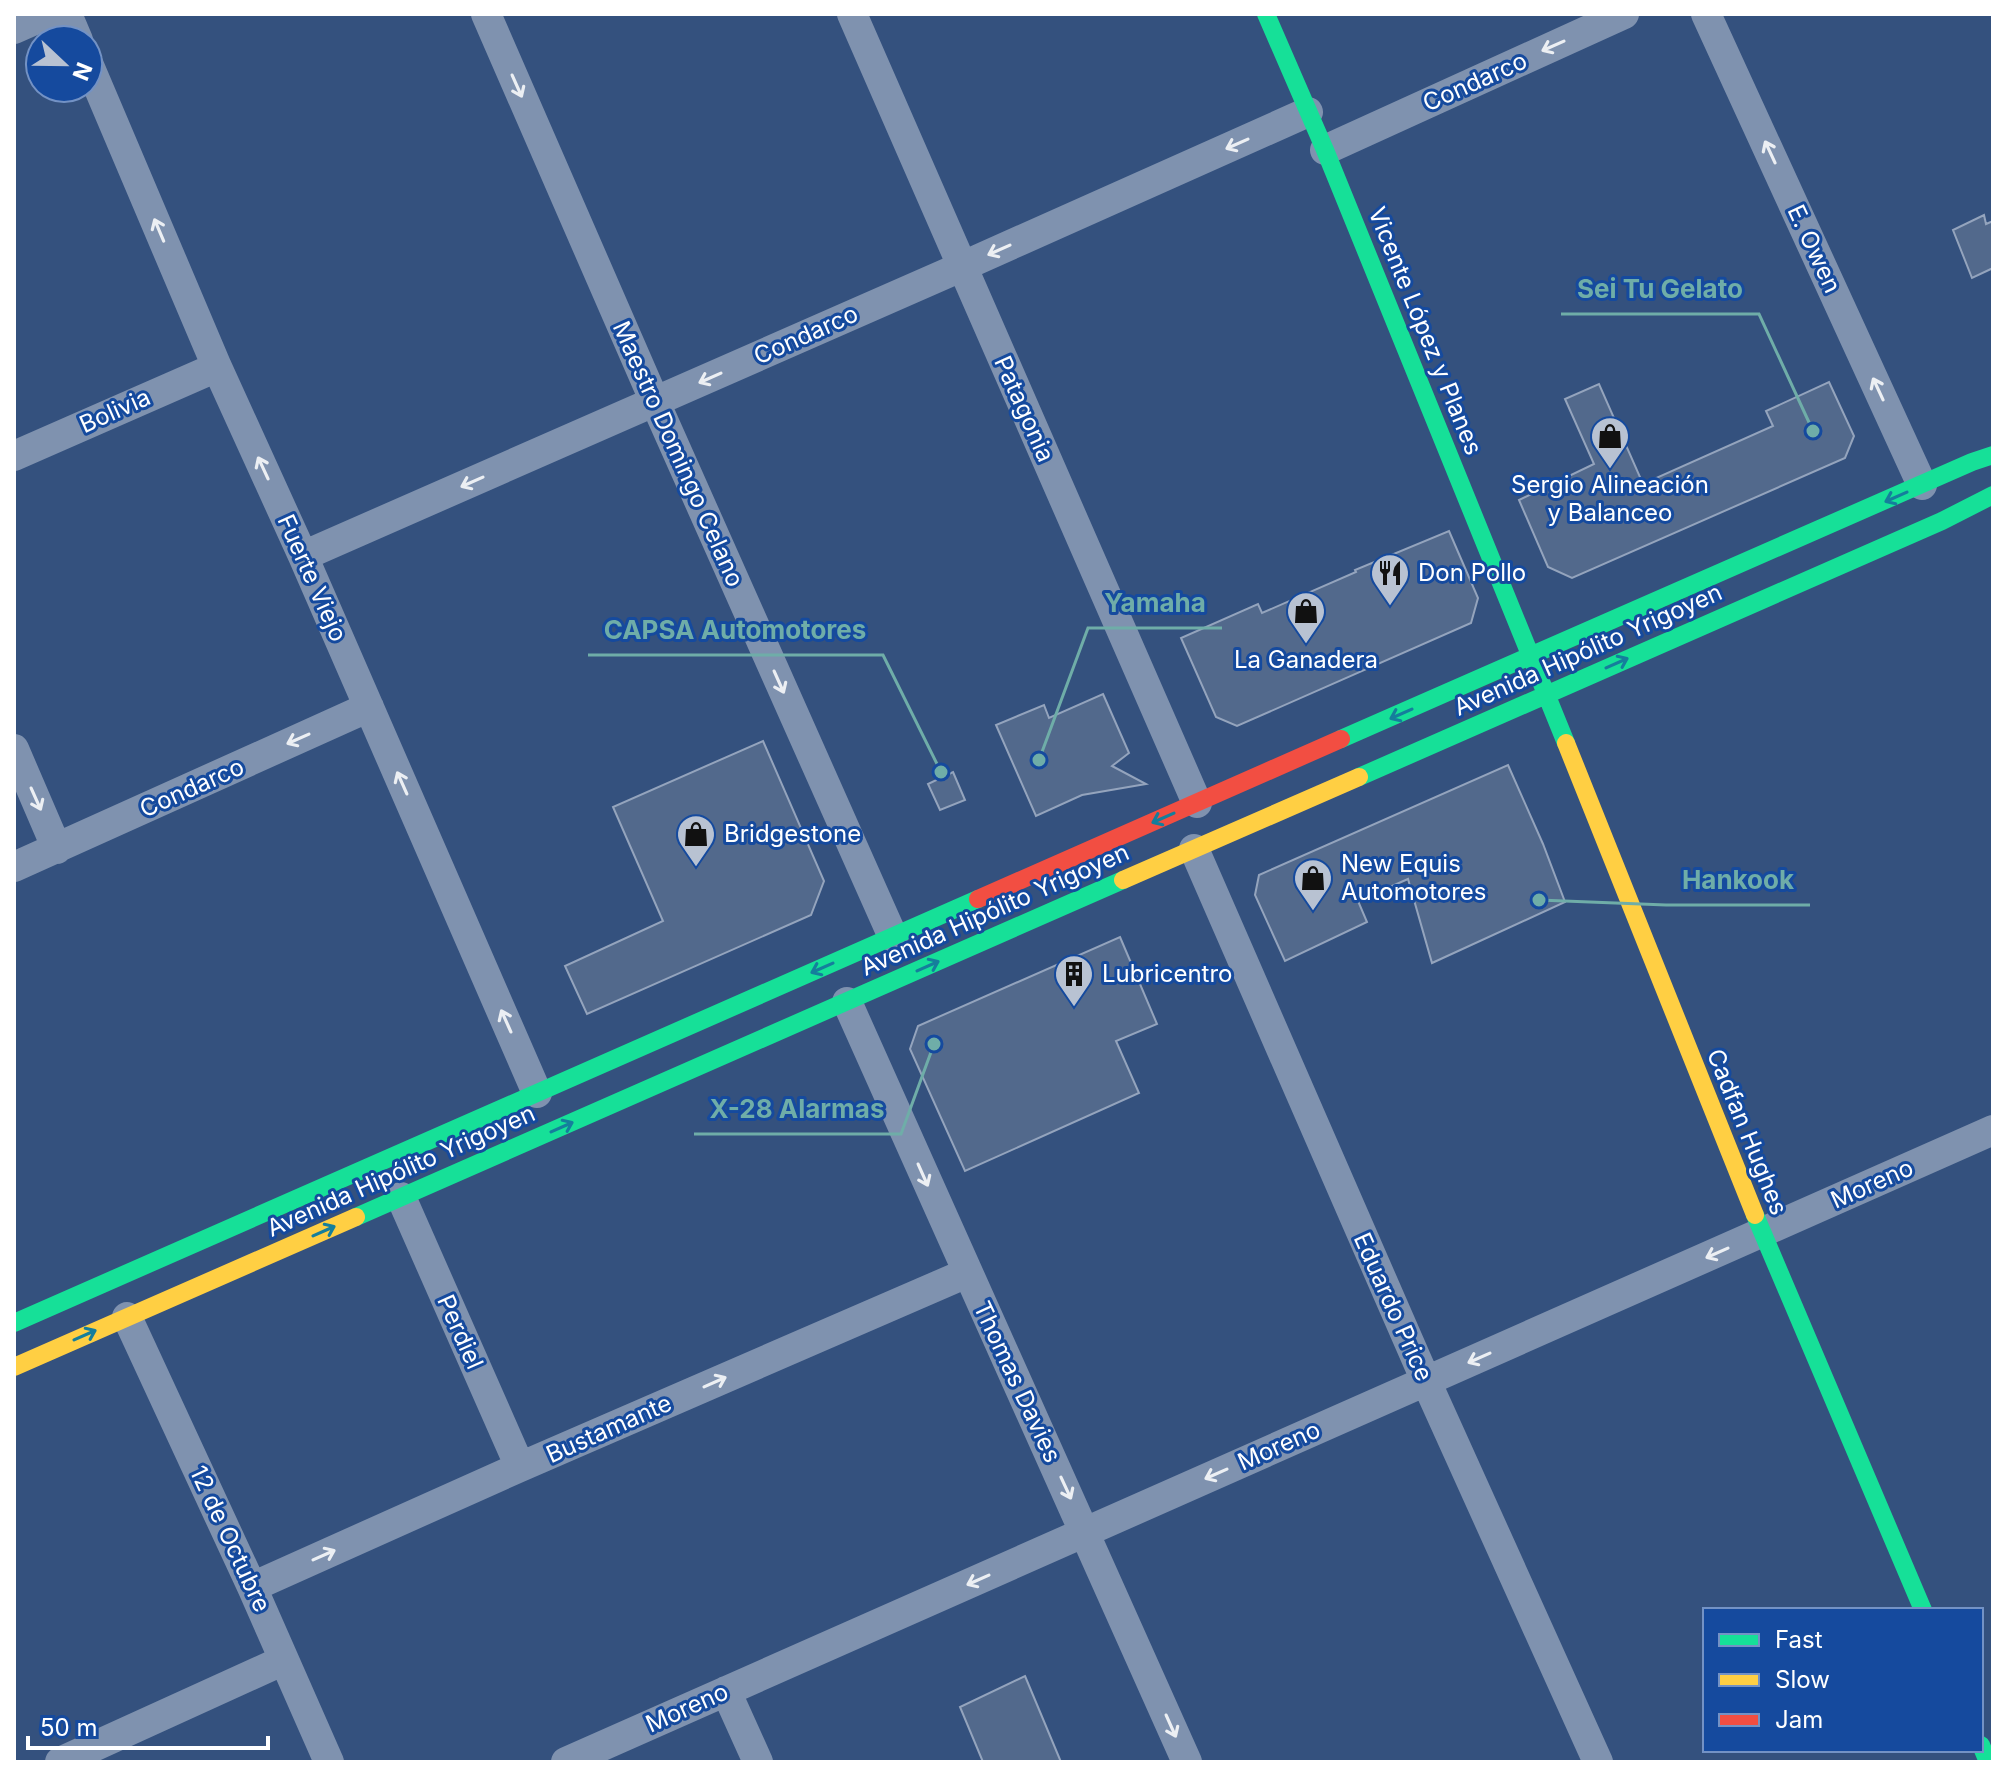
<svg xmlns="http://www.w3.org/2000/svg" width="2007" height="1776" viewBox="0 0 2007 1776" font-family="Inter,sans-serif">
<style>
.building{fill:#52698c;stroke:#94a4bd;stroke-width:2}
.lines{fill:none;stroke-linecap:round;stroke-linejoin:round}
.street{stroke:#7f92af;stroke-width:30}
.fast{stroke:#16e098;stroke-width:18}
.slow{stroke:#ffcf43;stroke-width:18}
.jam{stroke:#f24e42;stroke-width:18}
.oneway{stroke:#eceff3}
.oneway2{stroke:#157e9c}
.labels{text-anchor:middle;stroke-width:6;stroke-linejoin:round;paint-order:stroke}
.street-label{font-size:24px;fill:#fff;stroke:#154a9e}
.poi-label{font-size:24px;fill:#fff;stroke:#154a9e;text-anchor:start}
.leader{fill:none;stroke:#6fada8;stroke-width:3}
.callout-dot{fill:#6fada8;stroke:#154a9e;stroke-width:3}
.callout-label{font-size:26px;text-anchor:middle;font-weight:bold;fill:#6fada8;stroke:#154a9e;stroke-width:6;stroke-linejoin:round;paint-order:stroke}
</style>
<rect width="100%" height="100%" fill="#34517e"/>
<path class="building" d="M1984,215l2,9 7,-3v47l-21,10 -19,-48z
M1829,382l25,54 -9,22 -273,120 -24,-11 -29,-67 75,-36 -29,-65 34,-15 44,100 130,-58 -7,-15z
M1449,531l29,67 -7,25 -234,103 -21,-9 -35,-79 77,-34 4,9 94,-41 -1,-2z
M1103,694l26,59 -17,13 34,18 -64,11 -46,21 -40,-91 48,-20 5,13z
M763,741l61,140 -13,34 -224,99 -22,-48 98,-45 -50,-114z
M1508,765l35,79 22,58 -133,61 -24,-84 -50,22 9,21 -82,39 -30,-66 4,-20z
M953,772l12,28 -25,10 -12,-26z
M1120,937l37,87 -41,17 23,52 -174,78 -55,-122 8,-23z
M1025,1676l36,86h-78l-23,-55z"/>
<g class="lines">
<path class="street" d="M67,14l11,26
M486,14l169,388 238,535
M852,14l345,789
M1706,14l216,471
M14,29l34,-15
M88,63l129,304 86,189 234,537
M1325,150l299,-136
M14,456l203,-89
M303,556l658,-289 347,-155
M14,749l43,100
M1194,849l232,532 172,381
M14,867l355,-160
M847,1002c112,254 228,506 340,760
M401,1197l119,270
M127,1317l125,270 77,175
M252,1587l268,-120 447,-194
M726,1691l32,71
M60,1762l224,-102
M566,1762l1427,-632"/>
<path class="fast" d="M1266,14l59,136 241,593
M1341,739l631,-277 21,-7
M1359,777l583,-256 51,-26
M1755,1215l168,395
M356,1217l767,-337
M14,1323l964,-424
M1981,1745l7,17"/>
<path class="slow" d="M1566,743l189,472
M1123,880l236,-103
M14,1367l342,-150"/>
<path class="jam" d="M978,899l363,-160"/>
</g>
<defs><path id="oneway-shaft" d="M-6 0H5M1.5-3L5.5 0L1.5 3" fill="none" stroke-width="1.6" stroke-linecap="round" stroke-linejoin="round" transform="scale(2)"/></defs>
<g class="oneway">
<use href="#oneway-shaft" transform="translate(1553 46) rotate(156)"/>
<use href="#oneway-shaft" transform="translate(517 86) rotate(66)"/>
<use href="#oneway-shaft" transform="translate(1237 144) rotate(156)"/>
<use href="#oneway-shaft" transform="translate(1770 152) rotate(-115)"/>
<use href="#oneway-shaft" transform="translate(159 230) rotate(-113)"/>
<use href="#oneway-shaft" transform="translate(999 250) rotate(156)"/>
<use href="#oneway-shaft" transform="translate(710 378) rotate(156)"/>
<use href="#oneway-shaft" transform="translate(1878 389) rotate(-115)"/>
<use href="#oneway-shaft" transform="translate(263 468) rotate(-115)"/>
<use href="#oneway-shaft" transform="translate(472 482) rotate(156)"/>
<use href="#oneway-shaft" transform="translate(779 682) rotate(66)"/>
<use href="#oneway-shaft" transform="translate(298 739) rotate(156)"/>
<use href="#oneway-shaft" transform="translate(402 783) rotate(-114)"/>
<use href="#oneway-shaft" transform="translate(36 799) rotate(66)"/>
<use href="#oneway-shaft" transform="translate(506 1021) rotate(-114)"/>
<use href="#oneway-shaft" transform="translate(923 1175) rotate(66)"/>
<use href="#oneway-shaft" transform="translate(1717 1253) rotate(156)"/>
<use href="#oneway-shaft" transform="translate(1479 1358) rotate(156)"/>
<use href="#oneway-shaft" transform="translate(715 1382) rotate(-24)"/>
<use href="#oneway-shaft" transform="translate(1216 1474) rotate(156)"/>
<use href="#oneway-shaft" transform="translate(1066 1488) rotate(65)"/>
<use href="#oneway-shaft" transform="translate(324 1555) rotate(-24)"/>
<use href="#oneway-shaft" transform="translate(978 1580) rotate(156)"/>
<use href="#oneway-shaft" transform="translate(1171 1726) rotate(66)"/>
</g>
<g class="oneway2">
<use href="#oneway-shaft" transform="translate(1896 497) rotate(156)"/>
<use href="#oneway-shaft" transform="translate(1617 663) rotate(-24)"/>
<use href="#oneway-shaft" transform="translate(1401 714) rotate(156)"/>
<use href="#oneway-shaft" transform="translate(1163 818) rotate(156)"/>
<use href="#oneway-shaft" transform="translate(928 966) rotate(-24)"/>
<use href="#oneway-shaft" transform="translate(822 968) rotate(156)"/>
<use href="#oneway-shaft" transform="translate(562 1127) rotate(-24)"/>
<use href="#oneway-shaft" transform="translate(324 1231) rotate(-24)"/>
<use href="#oneway-shaft" transform="translate(85 1335) rotate(-24)"/>
</g>
<defs>
<g id="shop-pin" transform="scale(2)"><path d="M0 17L-7.5 6A9.5 9.5 0 1 1 7.5 6Z" fill="#b8c2d2" stroke="#154a9e"/><path d="M-5-2.5h2.3a2.7 3.5 0 0 1 5.4 0H5L5.5 6h-11ZM-1.5-2.5h3a1.5 2.3 0 0 0-3 0Z" fill="#111"/></g>
<g id="restaurant-pin" transform="scale(2)"><path d="M0 17L-7.5 6A9.5 9.5 0 1 1 7.5 6Z" fill="#b8c2d2" stroke="#154a9e"/><path d="M-5-6h1v4h1v-4h1v4h1v-4h1v5L-1.5 .5V6h-2V.5L-5-1ZM5-6V6H3V1.5H1.5Q1.5-4 5-6Z" fill="#111"/></g>
<g id="building-pin" transform="scale(2)"><path d="M0 17L-7.5 6A9.5 9.5 0 1 1 7.5 6Z" fill="#b8c2d2" stroke="#154a9e"/><path d="M-4-6H4V6H1V3H-1V6H-4ZM-2.5-4.3h1.7v1.8h-1.7ZM.8-4.3h1.7v1.8H.8ZM-2.5-1h1.7V.8h-1.7ZM.8-1h1.7V.8H.8Z" fill="#111"/></g>
</defs>
<g fill-rule="evenodd">
<use href="#shop-pin" x="1610" y="436"/>
<use href="#restaurant-pin" x="1390" y="573"/>
<use href="#shop-pin" x="1306" y="611"/>
<use href="#shop-pin" x="696" y="834"/>
<use href="#shop-pin" x="1313" y="878"/>
<use href="#building-pin" x="1074" y="974"/>
</g>
<g class="labels">
<g class="street-label">
<text transform="translate(1475 82) rotate(-24)" y="8">Condarco</text>
<text transform="translate(1814 249) rotate(65)" y="8">E. Owen</text>
<text transform="translate(1425 331) rotate(68)" y="8">Vicente López y Planes</text>
<text transform="translate(806 335) rotate(-24)" y="8">Condarco</text>
<text transform="translate(1024 409) rotate(66)" y="8">Patagonia</text>
<text transform="translate(115 411) rotate(-24)" y="8">Bolivia</text>
<text transform="translate(678 454) rotate(66)" y="8">Maestro Domingo Celano</text>
<text transform="translate(312 578) rotate(66)" y="8">Fuerte Viejo</text>
<text transform="translate(1588 650) rotate(-24)" y="8">Avenida Hipólito Yrigoyen</text>
<text transform="translate(192 788) rotate(-24)" y="8">Condarco</text>
<text transform="translate(995 910) rotate(-24)" y="8">Avenida Hipólito Yrigoyen</text>
<text transform="translate(1747 1132) rotate(68)" y="8">Cadfan Hughes</text>
<text transform="translate(401 1171) rotate(-24)" y="8">Avenida Hipólito Yrigoyen</text>
<text transform="translate(1872 1184) rotate(-24)" y="8">Moreno</text>
<text transform="translate(1393 1307) rotate(66)" y="8">Eduardo Price</text>
<text transform="translate(460 1332) rotate(66)" y="8">Perdiel</text>
<text transform="translate(1017 1382) rotate(65)" y="8">Thomas Davies</text>
<text transform="translate(609 1429) rotate(-24)" y="8">Bustamante</text>
<text transform="translate(1279 1446) rotate(-24)" y="8">Moreno</text>
<text transform="translate(230 1539) rotate(65)" y="8">12 de Octubre</text>
<text transform="translate(687 1708) rotate(-24)" y="8">Moreno</text>
</g>
<g class="poi-label">
<text x="1610" y="493" text-anchor="middle">Sergio Alineación<tspan x="1610" dy="28">y Balanceo</tspan></text>
<text x="1418" y="581">Don Pollo</text>
<text x="1306" y="668" text-anchor="middle">La Ganadera</text>
<text x="724" y="842">Bridgestone</text>
<text x="1341" y="872">New Equis<tspan x="1341" dy="28">Automotores</tspan></text>
<text x="1102" y="982">Lubricentro</text>
</g>
</g>
<path class="leader" d="M1813 431L1759 314H1561M1039 760L1088 628H1222M941 772L883 655H588M1539 900L1666 905H1810M934 1044L901 1134H694"/>
<g class="callout-dot">
<circle cx="1813" cy="431" r="8"/>
<circle cx="1039" cy="760" r="8"/>
<circle cx="941" cy="772" r="8"/>
<circle cx="1539" cy="900" r="8"/>
<circle cx="934" cy="1044" r="8"/>
</g>
<g class="callout-label">
<text x="1660" y="298">Sei Tu Gelato</text>
<text x="1155" y="612">Yamaha</text>
<text x="735" y="639">CAPSA Automotores</text>
<text x="1738" y="889">Hankook</text>
<text x="797" y="1118">X-28 Alarmas</text>
</g>
<rect width="2007" height="1776" fill="none" stroke="#ffffff" stroke-width="32"/>
<rect x="1703" y="1608" width="280" height="144" fill="#154a9e" stroke="#7392c5" stroke-width="2"/>
<rect x="1719" y="1634" width="40" height="12" fill="#16e098" stroke="#7392c5" stroke-width="2"/>
<text x="1775" y="1648" font-size="24" fill="#ffffff">Fast</text>
<rect x="1719" y="1674" width="40" height="12" fill="#ffcf43" stroke="#7392c5" stroke-width="2"/>
<text x="1775" y="1688" font-size="24" fill="#ffffff">Slow</text>
<rect x="1719" y="1714" width="40" height="12" fill="#f24e42" stroke="#7392c5" stroke-width="2"/>
<text x="1775" y="1728" font-size="24" fill="#ffffff">Jam</text>
<g transform="translate(64 64) rotate(112)"><circle r="38" fill="#154a9e" stroke="#7392c5" stroke-width="2"/>
<path d="M0-6L14 30L0 20L-14 30Z" fill="#b8c2d2"/>
<text y="-12" font-size="22" font-weight="bold" text-anchor="middle" fill="#ffffff">N</text>
</g>
<path d="M28 1736v12h240v-12" fill="none" stroke="#ffffff" stroke-width="4"/>
<text x="40" y="1736" font-size="24" fill="#ffffff" stroke="#154a9e" stroke-width="6" paint-order="stroke">50 m</text>
</svg>
